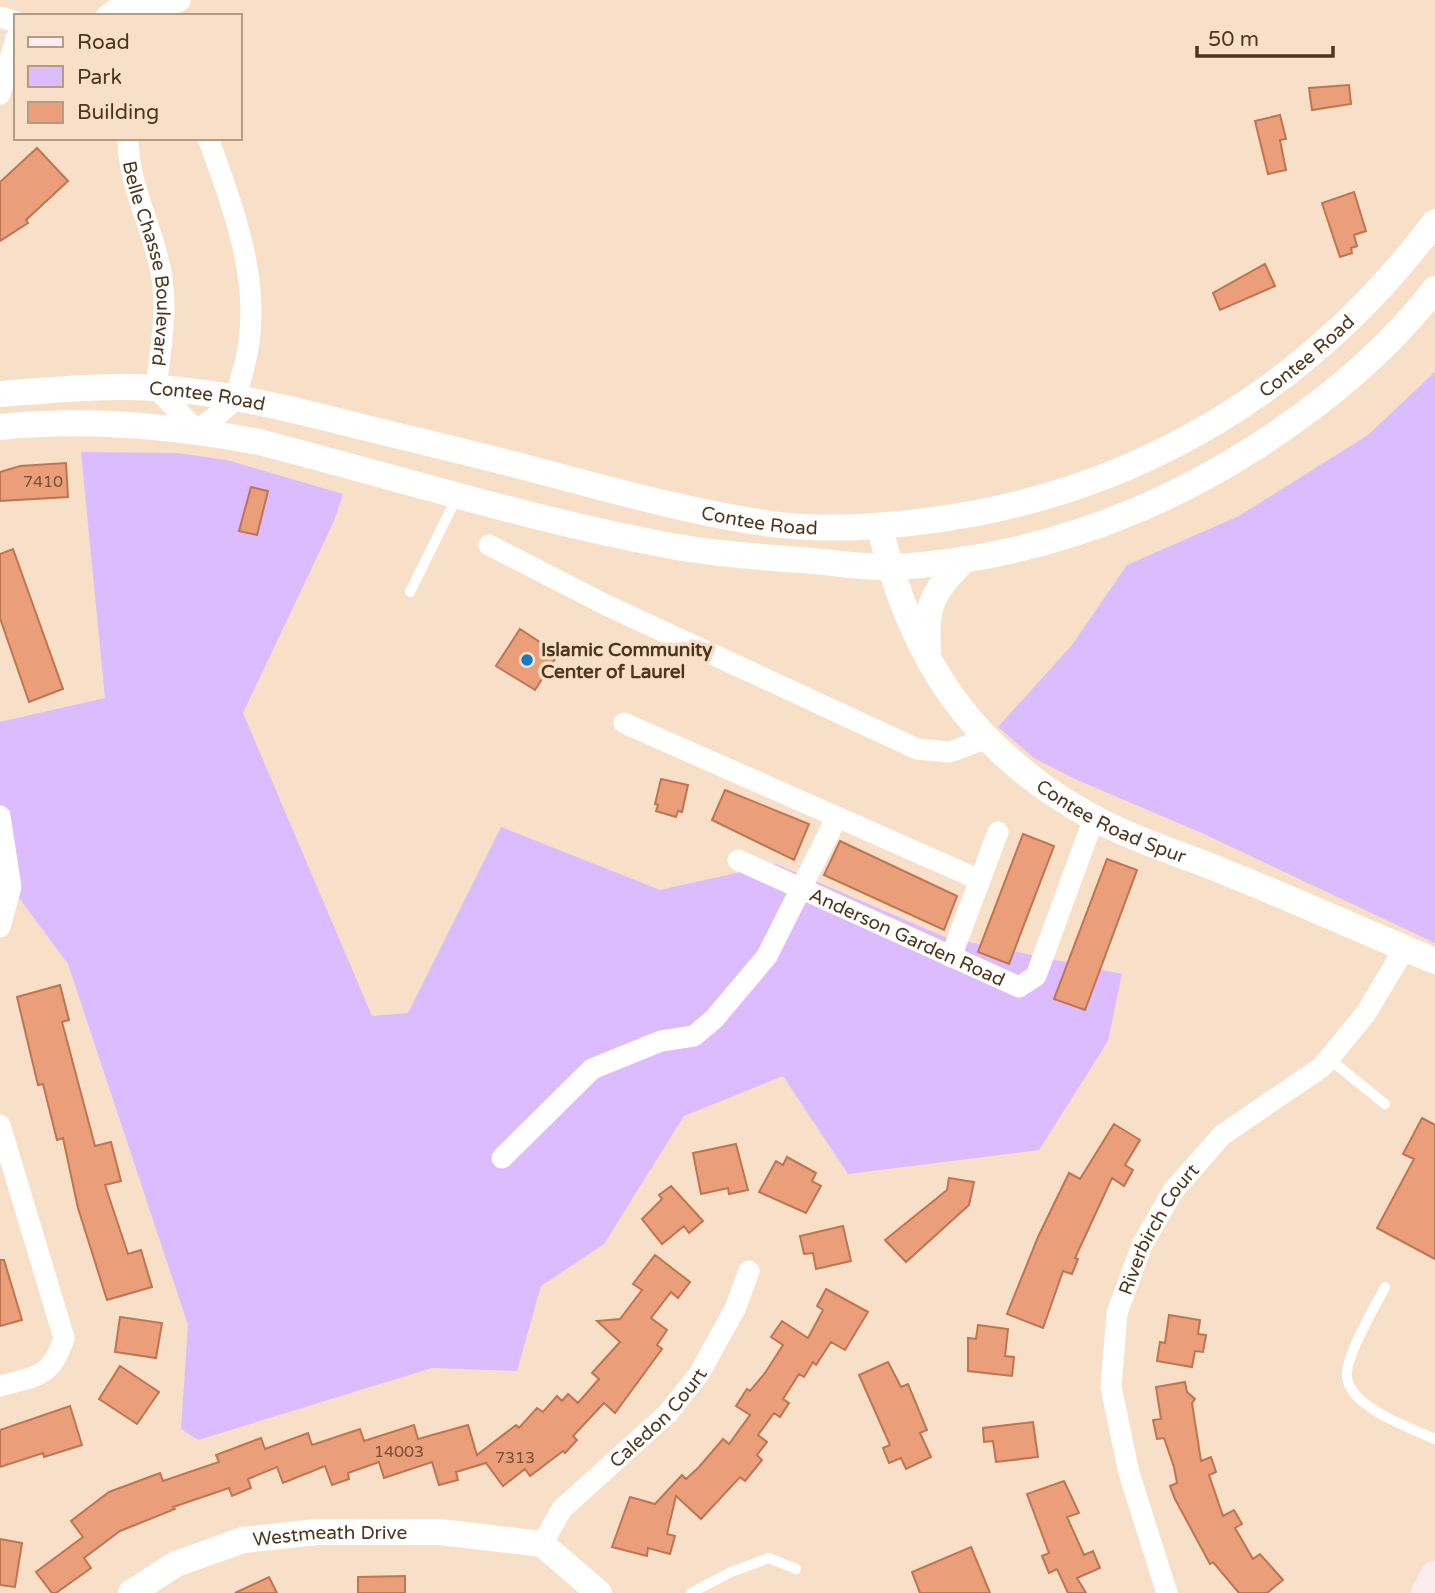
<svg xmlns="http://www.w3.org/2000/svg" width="1435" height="1593" viewBox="0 0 1435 1593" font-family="'Varela Round',sans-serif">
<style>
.green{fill:#dcbbfe}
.building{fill:#ea9e79;stroke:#be7551;stroke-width:2}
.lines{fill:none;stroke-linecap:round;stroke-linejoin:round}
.service{stroke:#fff;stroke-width:10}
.minor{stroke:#fff;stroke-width:21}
.tertiary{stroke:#fff;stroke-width:26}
.secondary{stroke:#fbedef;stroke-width:30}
.poi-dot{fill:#107cc7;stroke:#f8dfc7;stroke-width:2.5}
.labels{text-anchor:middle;stroke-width:7;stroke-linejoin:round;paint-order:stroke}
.number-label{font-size:16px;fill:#755033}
.street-label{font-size:19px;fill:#4e361c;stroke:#f8dfc7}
.poi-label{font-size:19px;font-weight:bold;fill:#4e361c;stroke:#f8dfc7;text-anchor:start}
</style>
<rect width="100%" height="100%" fill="#f8dfc7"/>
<path class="green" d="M1435,372v571l-231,-109 -129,-55 -41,-21 -36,-31 74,-82 55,-80 112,-49 129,-81z
M81,452l96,1 50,7 116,34 -9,27 -91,192 129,303 36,-3 93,-186 159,63 116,-26 169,73 177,37 -14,67 -69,109 -191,24 -65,-98 -99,40 -80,128 -63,42 -24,85 -85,-3 -234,72 -17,-11 7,-104 -120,-361 -57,-77 -11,-71v-94l105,-24z"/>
<path class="building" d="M1349,85l2,19 -39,6 -3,-22z
M1280,115l6,24 -6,1 6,30 -18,4 -13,-53z
M37,148l31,33 -42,39 2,3 -28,18v-59z
M1354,192l12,39 -12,4 3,11 -6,2 1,5 -12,4 -18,-54z
M1265,264l10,22 -55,24 -7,-17z
M66,463l2,34 -68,4v-29l20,-6z
M251,487l17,4 -11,44 -18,-4z
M13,549l50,140 -34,13 -29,-84v-64z
M520,629l38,25 -23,36 -39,-24z
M661,779l27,6 -6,27 -4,-1 -2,6 -20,-6 2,-6 -3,-1z
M725,790l84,34 -15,36 -82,-40z
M1023,834l31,12 -45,118 -31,-12z
M840,841l117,55 -13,34 -120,-55z
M1107,859l30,11 -52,140 -31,-11z
M60,985l9,35 -7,2 33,124 16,-4 10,39 -16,4 23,69 13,-4 11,37 -45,13 -29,-92 -15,-70 -6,2 -14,-56 -5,1 -21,-88z
M1422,1118l13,7v134l-58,-31 37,-69 -11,-5z
M1114,1124l26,16 -15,25 8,5 -9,16 -12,-8 -37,80 3,1 -6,15 -9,-3 -20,57 -36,-14 31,-77 31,-64 11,6z
M736,1144l12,46 -19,4 -1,-6 -27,6 -8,-41z
M787,1157l29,16 -4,8 9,5 -15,27 -47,-21 17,-31 7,4z
M949,1178l25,4 -5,23 -63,57 -21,-22 62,-50z
M671,1186l32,35 -14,12 -5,-7 -22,18 -20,-25 20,-20 -3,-4z
M843,1226l8,35 -35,8 -3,-16 -9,1 -4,-18z
M655,1255l35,27 -12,16 -7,-6 -20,26 16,12 -10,15 5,4 -47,64 -11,-10 -31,33 4,4 -12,13 -2,-2 -33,25 -5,-7 -22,17 -17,-23 -30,9 2,8 -19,5 -7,-23 -48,16 -5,-16 -31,11 1,6 -17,6 -7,-19 -42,17 -6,-16 -29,12 3,9 -19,8 -3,-8 -56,19 2,2 -55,22 -36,27 7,10 -35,25h-4l-16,-21 47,-35 -12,-16 38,-29 51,-19 3,8 56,-19 -3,-7 45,-17 4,11 43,-16 4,12 48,-16 4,12 50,-16 4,14 50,-14 9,30 39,-30 3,3 18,-20 6,4 14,-16 5,5 6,-7 10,9 21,-24 -7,-6 28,-31 -23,-21 23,-2 22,-29 -9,-6z
M0,1260h4l18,60 -22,6z
M826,1289l42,23 -23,38 -14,-8 -15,23 -3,-3 -9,15 -5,-3 -16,25 6,4 -9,14 -6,-4 -16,22 9,7 -10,13 5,5 -17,21 -5,-4 -39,42 -25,-23 -9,38 8,2 -5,18 -22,-6 -1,8 -35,-9 18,-50 25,7 27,-29 4,4 13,-12 24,-28 6,5 21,-29 -14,-9 11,-17 3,2 15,-18 18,-28 -12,-8 11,-16 26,17 15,-28 -6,-4z
M1169,1315l31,5 -2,14 8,1 -3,17 -8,-1 -3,16 -35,-6 3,-19 5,1z
M120,1317l42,6 -6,35 -41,-6z
M978,1325l30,4 -3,27 9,1 -2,19 -44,-5v-33l8,1z
M888,1362l13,25 7,-3 19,46 -7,3 11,24 -25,12 -5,-11 -12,5 -6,-15 7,-3 -31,-70z
M120,1366l39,26 -22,32 -38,-25z
M1185,1382l2,10 8,7 -3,4 9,58 10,-4 5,15 -7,3 14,41 11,-6 8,14 -7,4 18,31 7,-5 23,26 -16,13h-28l-26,-31 -3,2 -35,-65 -5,-13 7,-3 -3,-16 -10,-29 -7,1 -4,-19 8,-1 -5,-32z
M70,1406l12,39 -38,12 -1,-4 -43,14v-37z
M1033,1422l5,35 -42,5 -3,-21 -9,1 -1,-14z
M1064,1481l15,32 -12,4 17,38 9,-4 7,17 -23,10 9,15h-18l-11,-24 -8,4 -7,-17 7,-3 -22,-59z
M0,1539l22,4 -7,44 -15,-2z
M971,1547l19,46h-70l-8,-21z
M405,1576v17h-47v-16z
M269,1577l8,16h-42z"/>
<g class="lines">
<path class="service" d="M410,592l47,-95
M1328,1058l57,46
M1385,1287c-10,20 -41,71 -38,91 5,30 63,50 88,61
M691,1593l40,-21 38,-14 27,11"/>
<g class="minor">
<path d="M157,10l23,-9"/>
<path d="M106,16c18,-16 40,-15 58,0"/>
<path d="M0,17l16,5"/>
<path d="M0,94l16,-56"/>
<path id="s1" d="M128,138c0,43 20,80 30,121 12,43 3,85 -2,129l41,43c11,-10 29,-20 37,-32 4,-6 6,-18 8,-25 25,-80 -7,-161 -34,-236"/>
<path d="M489,545l117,60 311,144 33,3 35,-13"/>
<path d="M624,723l356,157"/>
<path d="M0,816l11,71 -11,40"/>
<path id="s2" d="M738,860l281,127 17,-11 58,-158"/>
<path d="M951,957l47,-125"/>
<path d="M0,1125l64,213c-12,39 -27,38 -64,48"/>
<path d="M502,1158l90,-89 69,-28 33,-5 20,-17 53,-63 70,-139"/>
<path id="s3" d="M542,1544l20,-35 106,-96 31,-39 36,-65 14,-38"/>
<path id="s4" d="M1167,1593l-38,-120 -18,-86 6,-74 25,-68 31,-54 49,-56 100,-68 44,-54 39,-65"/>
</g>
<g class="tertiary">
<path id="s5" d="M0,394c51,-4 105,-9 156,-6 69,4 139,22 206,39 61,15 121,29 181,45 76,20 151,41 228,52 54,7 110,3 163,-4 206,-28 377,-133 501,-298"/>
<path d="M0,427c87,-9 173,-1 259,15 132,34 263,75 397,101 47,10 98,14 146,17 30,2 61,8 90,7 125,-6 250,-48 356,-115 70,-44 136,-97 187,-163"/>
<path id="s6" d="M880,528c31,132 92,223 212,289 40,22 86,36 128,53 72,29 143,61 215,91"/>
<path d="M928,650c-3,-48 5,-56 36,-91"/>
<path id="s7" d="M131,1593l45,-29 67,-24 74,-8h123l102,12 57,49"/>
</g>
<path class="secondary" d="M1426,1593l9,-17"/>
</g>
<circle class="poi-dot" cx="527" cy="660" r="7"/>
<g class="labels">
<g class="number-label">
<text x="43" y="487">7410</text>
<text x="399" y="1457">14003</text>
<text x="515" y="1463">7313</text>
</g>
<g class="street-label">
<text dy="7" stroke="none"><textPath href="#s1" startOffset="128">Belle Chasse Boulevard</textPath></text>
<text dy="7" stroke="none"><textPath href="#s5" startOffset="1363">Contee Road</textPath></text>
<text dy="7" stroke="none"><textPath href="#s5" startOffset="208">Contee Road</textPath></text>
<text dy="7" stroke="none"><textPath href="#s5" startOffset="775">Contee Road</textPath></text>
<text dy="7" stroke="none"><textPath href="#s6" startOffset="390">Contee Road Spur</textPath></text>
<text dy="7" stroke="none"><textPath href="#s2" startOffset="186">Anderson Garden Road</textPath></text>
<text dy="7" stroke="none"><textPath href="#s4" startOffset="382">Riverbirch Court</textPath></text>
<text dy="7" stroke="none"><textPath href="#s3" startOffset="173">Caledon Court</textPath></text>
<text dy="7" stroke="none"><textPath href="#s7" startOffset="212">Westmeath Drive</textPath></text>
</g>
<g class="poi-label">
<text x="541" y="656">Islamic Community<tspan x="541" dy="22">Center of Laurel</tspan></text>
</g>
</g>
<rect x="14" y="14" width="228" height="126" fill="#f8dfc7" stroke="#b49b83" stroke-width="2"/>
<rect x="28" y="37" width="35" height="10" fill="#fbedef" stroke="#b49b83" stroke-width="2"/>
<text x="77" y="49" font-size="21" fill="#4e361c">Road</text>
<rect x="28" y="66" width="35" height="21" fill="#dcbbfe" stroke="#b49b83" stroke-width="2"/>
<text x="77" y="84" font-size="21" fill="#4e361c">Park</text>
<rect x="28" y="102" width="35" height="21" fill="#ea9e79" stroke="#b49b83" stroke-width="2"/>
<text x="77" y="119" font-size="21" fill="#4e361c">Building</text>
<path d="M1197 46v10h136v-10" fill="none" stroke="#4e361c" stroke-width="3.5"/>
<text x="1208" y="46" font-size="21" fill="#4e361c" stroke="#f8dfc7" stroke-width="5" paint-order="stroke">50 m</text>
</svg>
